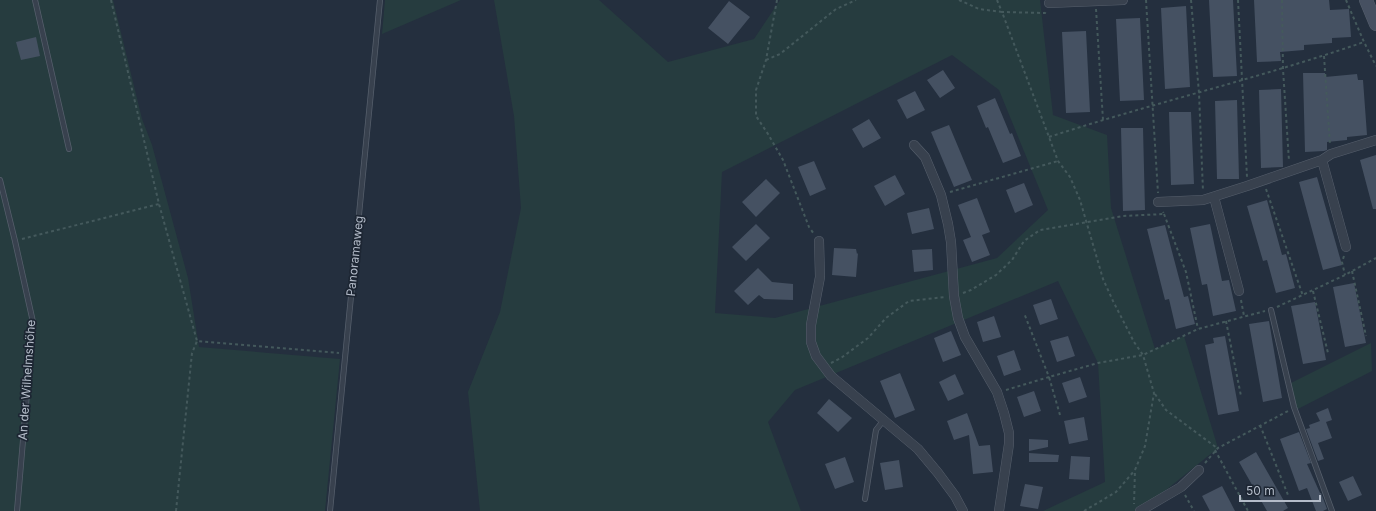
<svg xmlns="http://www.w3.org/2000/svg" width="1376" height="511" viewBox="0 0 1376 511" font-family="Inter,sans-serif">
<style>
.green{fill:#263c3f;fill-rule:evenodd}
.building{fill:#455162}
.lines{fill:none;stroke-linecap:round;stroke-linejoin:round}
.lane-casing{stroke:#565f6c;stroke-width:6}
.street-casing{stroke:#565f6c;stroke-width:10}
.secondary-casing{stroke:#565f6c;stroke-width:14}
.path{stroke:#44595c;stroke-width:2;stroke-dasharray:3 3;stroke-linecap:butt}
.lane{stroke:#38414e;stroke-width:4.5}
.street{stroke:#38414e;stroke-width:9}
.secondary{stroke:#465061;stroke-width:13}
.labels{text-anchor:middle;stroke-width:3.5;stroke-linejoin:round;paint-order:stroke}
.street-label{font-size:12px;fill:#b4bcc9;stroke:#1d2633}
</style>
<rect width="100%" height="100%" fill="#242f3e"/>
<path class="green" d="M0,0h113l29,119 10,26 36,133 11,69 141,12 -15,152h-325z
M385,0h76l-79,34z
M494,0h105l69,62 86,-23 26,-39h260l13,115 54,20 4,73 44,141 29,-13 34,112 -78,63h-97l62,-29 -7,-119 -40,-82 -263,109 -27,32 33,89h-321l-12,-119 32,-80 21,-104 -7,-92zM952,55l47,35 49,120 -51,48 -222,60 -60,-5 7,-141z
M1371,343l1,28 -78,40 -5,-27z"/>
<path class="building" d="M1209,0h24l4,76 -24,1z
M1254,0h75l1,10 19,-1 2,28 -19,1v5l-28,2v5l-24,2 1,9 -24,1z
M729,1l21,16 -22,27 -20,-16z
M1186,6l4,81 -25,2 -4,-81z
M1140,18l4,82 -24,1 -4,-82z
M1086,31l4,81 -24,1 -4,-81z
M36,37l4,19 -19,4 -5,-18z
M943,70l12,18 -15,10 -13,-18z
M1303,73h22v4l32,-3 1,6h5l4,55 -20,2v3l-20,2v8l-3,1 -19,1z
M1281,89l2,78 -22,1 -2,-78z
M915,91l10,19 -18,9 -10,-19z
M995,98l15,36 2,-1 9,23 -18,7 -15,-36 -2,1 -9,-22z
M1237,100l2,79h-22l-2,-78z
M1169,112h22l3,72 -23,1z
M869,119l12,19 -18,10 -11,-19z
M949,125l23,55 -18,7 -23,-55z
M1121,128h22l2,82 -22,1z
M1376,155v54h-3l-13,-49z
M814,161l12,28 -16,7 -12,-29z
M895,175l10,19 -20,12 -11,-20z
M1317,177l25,88 -19,5 -24,-88z
M766,179l14,14 -24,24 -14,-15z
M1024,183l9,22 -18,8 -9,-23z
M977,198l13,34 -8,3 8,20 -18,7 -9,-22 8,-3 -13,-32z
M1267,200l15,55 4,-1 9,34 -19,5 -9,-33 -4,1 -16,-55z
M929,208l5,21 -22,5 -5,-21z
M756,224l14,14 -24,23 -14,-14z
M1210,224l12,57 7,-1 7,31 -23,5 -6,-32 -5,1 -12,-57z
M1165,225l19,72 4,-1 7,28 -19,5 -7,-30 -4,1 -18,-71z
M834,248l22,1 1,5 1,-1 -2,24 -24,-2z
M932,249l1,21 -19,2 -2,-22z
M758,268l14,14 21,2v16l-29,-1 -5,-4 -11,10 -14,-14z
M1354,283l12,60 -21,4 -12,-60z
M1051,299l7,20 -18,6 -7,-20z
M1315,302l11,58 -23,4 -12,-58z
M994,316l7,21 -18,5 -6,-20z
M1269,321l13,77 -19,4 -14,-78z
M951,331l10,24 -18,7 -9,-24z
M1068,336l7,20 -18,6 -7,-21z
M1225,336l14,75 -21,4 -13,-70 9,-2 -1,-5z
M1014,350l7,20 -17,6 -7,-20z
M900,373l15,37 -20,8 -15,-37z
M955,374l9,20 -16,7 -9,-19z
M1080,377l7,20 -18,6 -7,-20z
M1034,391l7,20 -17,6 -7,-20z
M829,399l23,19 -14,14 -21,-19z
M1328,408l4,12 -6,2 6,16 -14,5 6,16 -6,2 -12,-32 4,-1 -1,-3 11,-4 -4,-8z
M967,413l12,33 11,-1 3,27 -20,2 -4,-39 -15,5 -7,-19z
M1084,417l4,23 -19,4 -5,-23z
M1299,432l12,31 -4,1 13,29h1l6,16 -4,2h-7l-9,-23 -8,3 -19,-52z
M1029,439l19,1v7l-19,4z
M1256,452l32,56 -5,3h-16l-28,-49z
M1029,453l30,2 -1,7h-29z
M1071,456l19,1 -1,23 -20,-1z
M845,457l9,25 -19,7 -10,-25z
M899,460l4,27 -18,3 -5,-27z
M1353,476l9,19 -14,6 -9,-19z
M1025,484l18,3 -5,22 -18,-3z
M1222,486l13,25h-25l-8,-15z"/>
<g class="lines">
<g class="lane-casing">
<path id="lane" d="M35,0l34,149
M0,180l15,61 18,81 -16,189
M1271,310l23,97 38,104
M865,499l11,-69 7,-9
M330,511l50,-511"/>
</g>
<g class="street-casing">
<path id="street" d="M1049,3l74,-3
M914,145l11,12 16,38 7,29 3,18 3,54 4,22 7,19 32,55 7,21 5,20v11l-10,67
M1322,160l24,87
M1214,197l25,94
M1158,202l45,-2 44,-14 75,-26 9,-6 45,-14
M819,241l1,36 -9,48v17l5,14 15,20 87,73 20,24 17,23 8,15
M1140,511l41,-24 18,-17"/>
</g>
<g class="secondary-casing">
<path id="secondary" d="M1366,0l10,24"/>
</g>
<path class="path" d="M111,0l48,204 38,137
M777,0l-11,60 -10,30v26l12,18 15,26 26,67 5,7
M959,0l20,9 23,3 56,149 12,16 10,23 23,79 10,22 21,41 9,13 11,38 -9,53 -10,24 -1,34
M997,0l5,12 43,1 1,-2
M1146,0l12,193
M1191,0l8,93 4,98
M1238,0l9,177
M1282,0l1,69 6,92
M1346,0l18,42 12,24
M1096,9l7,111
M1324,56l6,89
M766,60l14,-6 56,-45 20,-9
M1049,137c104,-34 211,-59 315,-95
M1266,189l37,107
M950,192l108,-31
M1164,214l22,58 12,57
M22,239l137,-35
M1344,256l-2,6 3,13
M1352,271l14,65
M1313,291l15,62
M963,293l8,-3 25,-15 16,-15 12,-19 16,-11 83,-14 41,-2 -1,-2
M1241,300l3,16
M1277,307l68,-32 31,-17
M1226,321l15,75
M831,363l10,-5 27,-20 18,-20 23,-17 36,-4
M1006,390l43,-13 -25,-64
M1155,394l11,16 51,38
M1060,415l-11,-38 49,-14 45,-8 55,-26 67,-18
M1260,425l28,70
M1215,450l33,61
M1205,463l13,-15 70,-37
M1185,495l9,16
M176,511l16,-158 5,-12 142,12
M1084,511l32,-19 19,-22"/>
<use href="#lane" class="lane"/>
<use href="#street" class="street"/>
<use href="#secondary" class="secondary"/>
</g>
<g class="labels">
<g class="street-label">
<text transform="translate(355 256) rotate(-84)" y="4">Panoramaweg</text>
<text transform="translate(27 380) rotate(-86)" y="4">An der Wilhelmshöhe</text>
</g>
</g>
<path d="M1240 495v6h80v-6" fill="none" stroke="#b4bcc9" stroke-width="2"/>
<text x="1246" y="495" font-size="12" fill="#b4bcc9" stroke="#1d2633" stroke-width="3" paint-order="stroke">50 m</text>
</svg>
